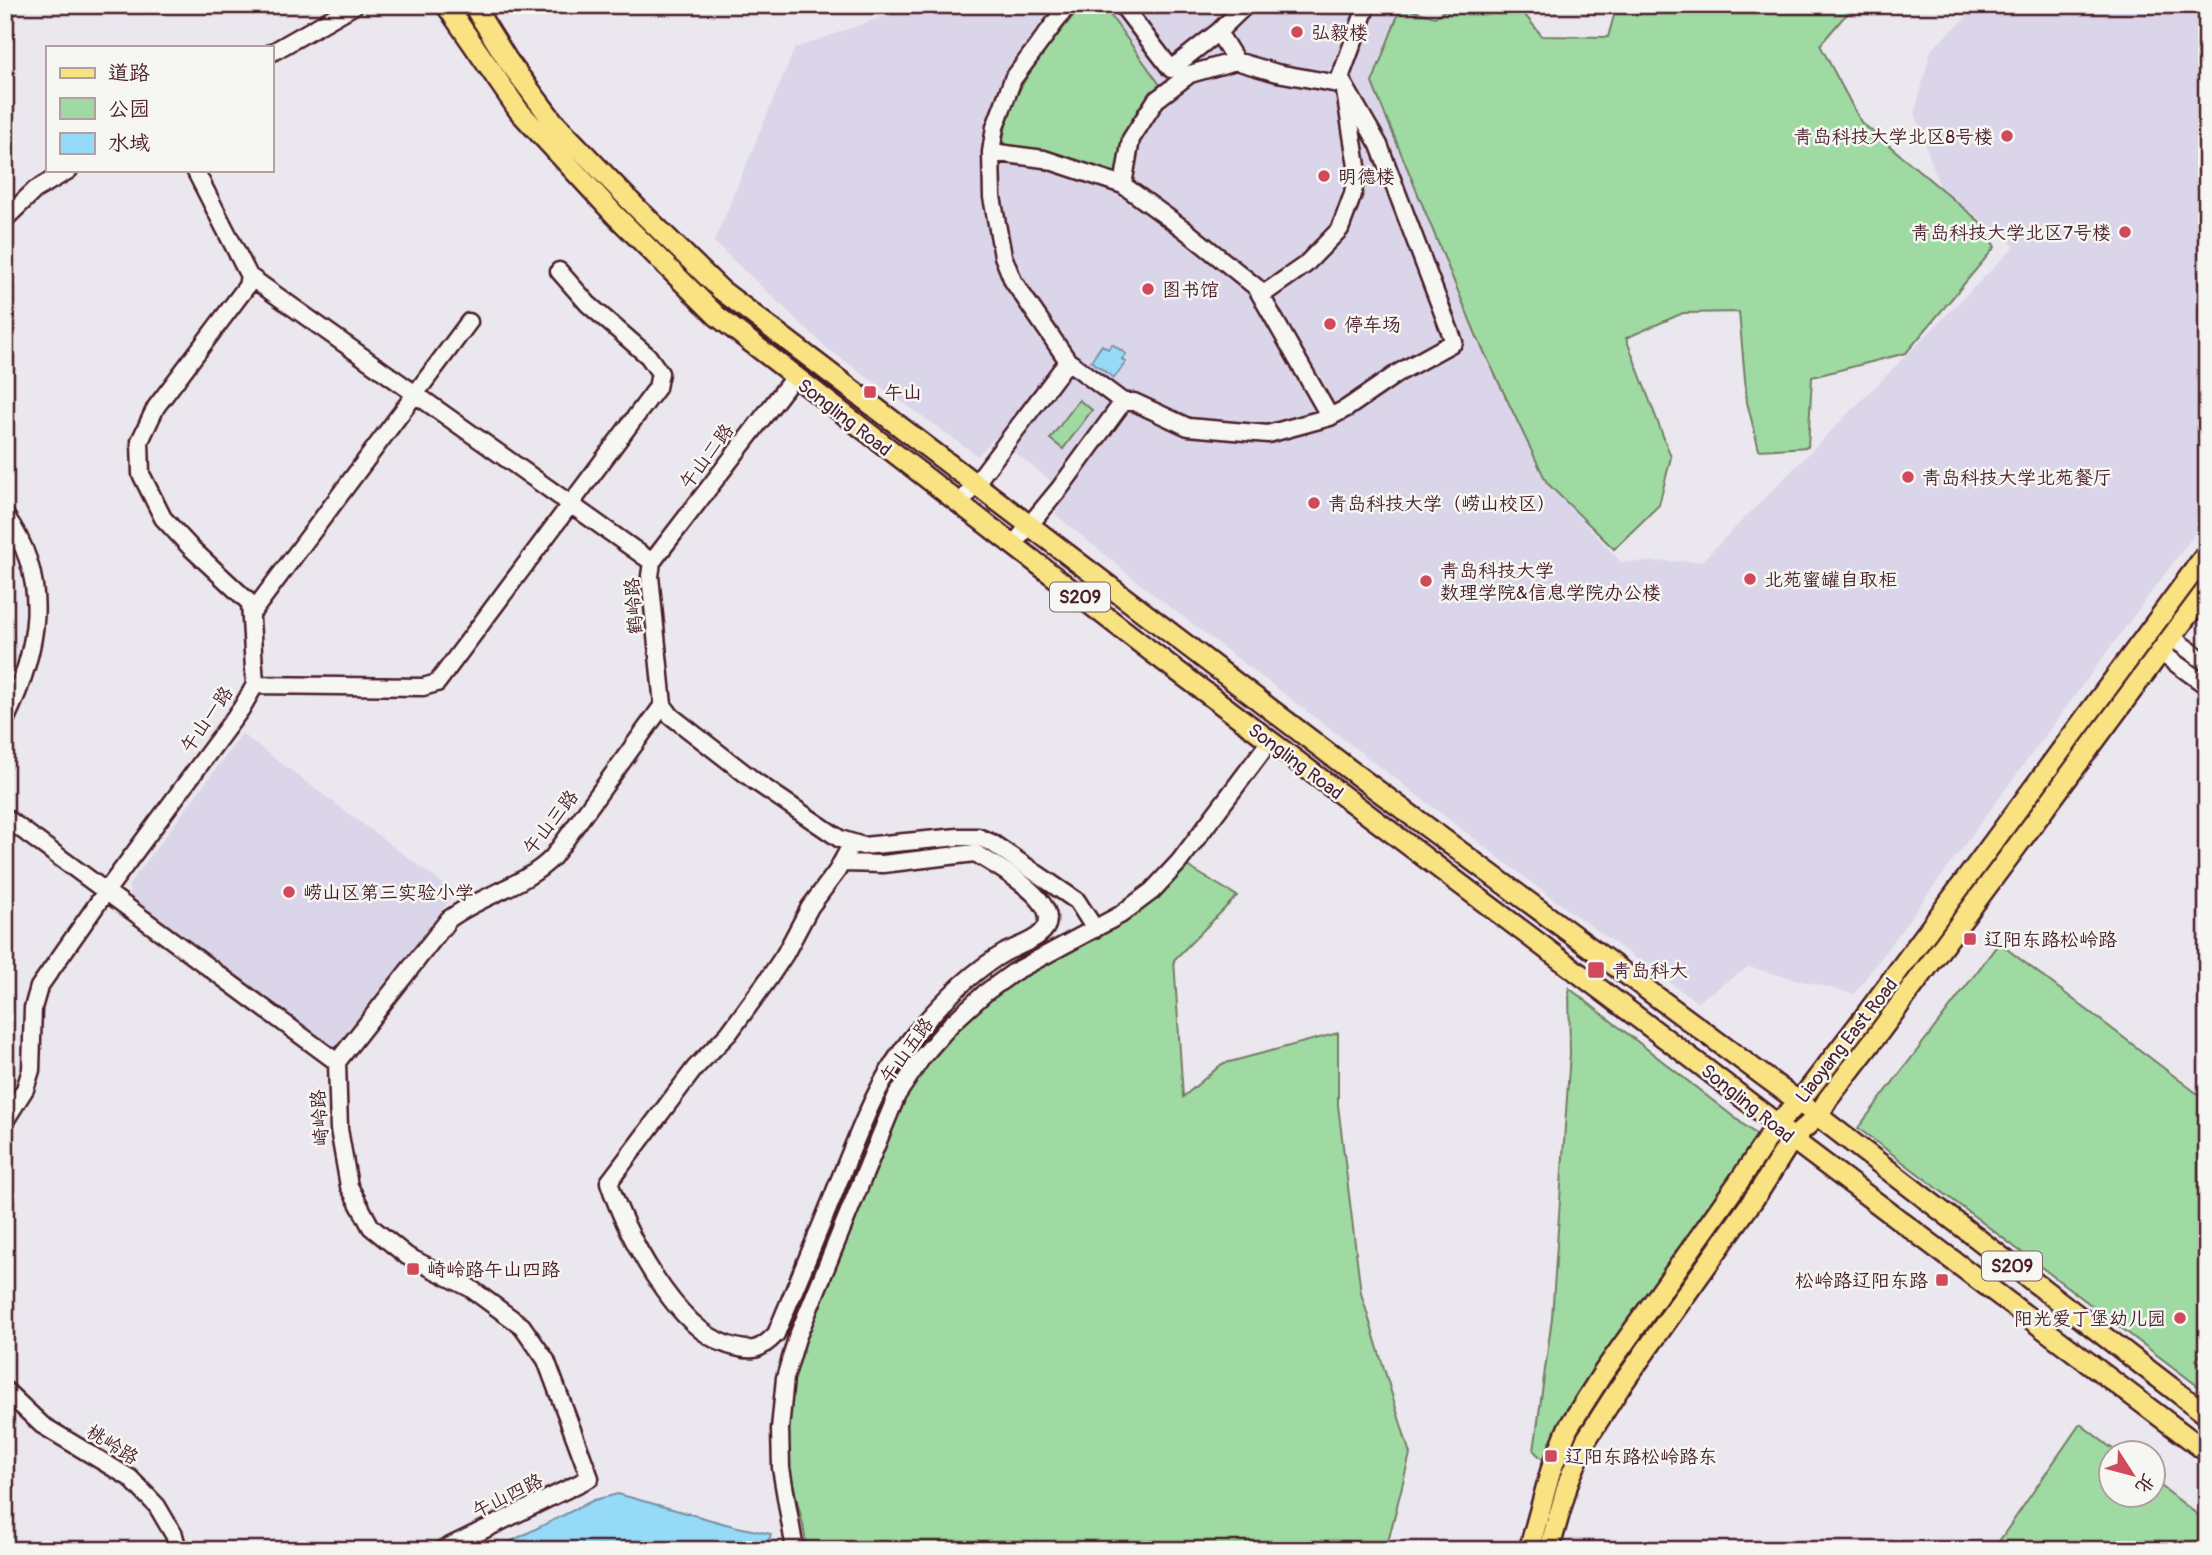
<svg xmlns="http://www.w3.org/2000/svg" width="2212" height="1555" viewBox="0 0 2212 1555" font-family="Pangolin,'LXGW WenKai TC',sans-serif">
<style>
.built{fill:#dbd5e9}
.green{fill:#9edaa2;stroke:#747c66;stroke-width:2}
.water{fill:#95daf7;stroke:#778fa5;stroke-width:2}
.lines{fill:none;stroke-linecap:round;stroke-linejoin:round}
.minor-casing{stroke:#4a1f2b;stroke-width:21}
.major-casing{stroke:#4a1f2b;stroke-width:24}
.minor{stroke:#f6f6f2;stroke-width:16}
.major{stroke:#f8e281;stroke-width:19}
.poi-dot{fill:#d1495b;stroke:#f6f6f2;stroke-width:2.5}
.labels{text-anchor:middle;stroke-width:5;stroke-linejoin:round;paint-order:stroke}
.shield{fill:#f6f6f2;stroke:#7e6067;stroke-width:2}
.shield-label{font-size:18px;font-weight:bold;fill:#4a1f2b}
.poi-label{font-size:19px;fill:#4a1f2b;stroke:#f6f6f2;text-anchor:start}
.street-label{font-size:19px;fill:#4a1f2b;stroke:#f6f6f2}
</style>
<rect width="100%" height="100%" fill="#eae7ee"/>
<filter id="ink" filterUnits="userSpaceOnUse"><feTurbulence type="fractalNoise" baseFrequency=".0143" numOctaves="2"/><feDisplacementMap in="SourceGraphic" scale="14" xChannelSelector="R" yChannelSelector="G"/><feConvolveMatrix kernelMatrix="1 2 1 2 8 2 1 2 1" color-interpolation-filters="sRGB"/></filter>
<g filter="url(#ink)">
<path class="built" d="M916,5h486l-29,78 104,254 70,146 74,79 81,-1 313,-315 -75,-58 -25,-76 16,-62 49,-45h227v512l-353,477 -106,-27 -51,35 -137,-98 -407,-310 -98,-80 14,-22 -9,-4 -65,-51 -17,19 -150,-107 -114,-107 81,-194z
M242,734l204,152 4,13 -109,147 -9,2 -201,-150 -3,-12z"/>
<path class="green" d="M1082,5h21l57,80 -21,22 -16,42 -6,24 -103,-25 -11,-5c5,-55 46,-96 79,-138z
M1453,5h64l25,31 66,1 9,-32h241l-15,13 -23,27 41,77 118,99 16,26 -89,106 -94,24 -4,70 -49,3 -12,-48 -8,-90 -56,1 -57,25 45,119 -12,48 -45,44 -67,-66 -70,-146 -105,-254 29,-76 34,10z
M1079,400l13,10 -29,39 -13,-10z
M1187,866l50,30 -63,64 9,137 39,-33 116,-31v72l23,188 49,161 -24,96h-579l-4,-25 -15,-62 1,-69 16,-62 98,-234 27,-41 47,-50 47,-37 53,-23 35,-19 37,-27z
M1999,943l208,158v245l-11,14 11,8v25l-349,-265z
M1569,988l189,148 -45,67 -75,103 -94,155 -10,-10 18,-133 18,-265z
M2080,1424l38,29 -8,1v42h42l1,-16 54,42v28h-214z"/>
<path class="water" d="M1112,344l14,10 -4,5 4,3 -12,16 -23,-17 11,-16 6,4z
M618,1494l115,32 38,8 -5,16h-273l101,-50z"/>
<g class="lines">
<g class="minor-casing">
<path id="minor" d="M1068,5l-55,74 -18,48 -4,25 1,45 11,59 10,25 55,80 55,41h11l54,25 80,7 62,-17 17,-9 51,-35 56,-31 -75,-197 -39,-67 27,-73
M1122,5l49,64 47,-37 28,-27
M1218,32l18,29 41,12 67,12 13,81 -4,28 -13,35 -35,36 -43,30
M271,53l84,-48
M991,152l53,7 79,26 62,45 71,57 74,130
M195,170l54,106 403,286 -2,14 13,129 8,11 85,66 84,57 23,7 95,-9h20l14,6 85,58 18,28
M1123,185l8,-46 25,-39 34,-26 46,-13
M5,219l30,-29 34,-20
M960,504l108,-143
M5,515c48,67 33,136 0,206
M1013,545l47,-57 63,-86
M652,562l142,-185
M251,614l218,-292
M2171,637l36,26
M2160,652l47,34
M255,685l168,2 14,-4 220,-295 3,-15 -12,-17 -60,-52 -29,-33
M5,817l332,245 2,67 10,57 22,41 36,29 63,32 52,38 24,34 44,118 -148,72
M841,863l42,1 92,-11c20,12 73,41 73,66 0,19 -30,26 -44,34 -35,20 -65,52 -90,82 -36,43 -54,95 -75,146 -20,51 -42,102 -63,153 -17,18 -24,18 -48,11 -53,-17 -103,-112 -119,-163l86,-114 34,-35 40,-55 16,-24 25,-47 27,-36 15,-28
M337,1062l112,-143c32,-24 76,-33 104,-62l110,-152
M5,1121l20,-32 6,-19 2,-62 6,-21 68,-97 134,-181 14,-24 -5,-82 -59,-55 -28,-30 -22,-44 -1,-33 16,-34 91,-121 2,-10
M5,1390l37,35 88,53 27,28 17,29 4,15
M795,1550l-14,-82 -1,-39 5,-51 12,-40 100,-243 26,-39 28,-32 34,-31 29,-21 106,-57 32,-24 27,-29 91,-121"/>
</g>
<g class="major-casing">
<path id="major" d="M446,5l73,106 97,105 101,100 431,333 550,414 79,61 15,15 415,313
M473,5l35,56 45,60 83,86 85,83 641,489 456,337 389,299
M1529,1550l22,-80 17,-42 35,-55 137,-193 37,-56 22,-22 63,-82 345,-467
M1549,1550l20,-70 17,-40 34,-53 138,-194 34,-54 26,-23 10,-17 50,-65 329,-445"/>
</g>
<use href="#minor" class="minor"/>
<use href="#major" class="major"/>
</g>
</g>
<g class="poi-dot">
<circle cx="1297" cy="32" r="7"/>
<circle cx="2007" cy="136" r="7"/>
<circle cx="1324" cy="176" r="7"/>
<circle cx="2125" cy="232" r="7"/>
<circle cx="1148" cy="289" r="7"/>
<circle cx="1330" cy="324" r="7"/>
<rect x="863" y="385" width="14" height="14" rx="3.5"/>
<circle cx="1908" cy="477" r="7"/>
<circle cx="1314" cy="503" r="7"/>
<circle cx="1750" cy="579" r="7"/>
<circle cx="1426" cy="581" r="7"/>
<circle cx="289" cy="892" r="7"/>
<rect x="1963" y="932" width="14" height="14" rx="3.5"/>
<rect x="1587" y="961" width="18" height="18" rx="3.5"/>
<rect x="406" y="1262" width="14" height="14" rx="3.5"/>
<rect x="1935" y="1273" width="14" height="14" rx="3.5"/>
<circle cx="2180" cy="1318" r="7"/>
<rect x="1544" y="1449" width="14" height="14" rx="3.5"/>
</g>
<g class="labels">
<g class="shield">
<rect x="1050" y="582.5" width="60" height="29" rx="5"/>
<rect x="1982" y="1251.5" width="60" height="29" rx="5"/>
</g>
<g class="shield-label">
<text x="1080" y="603">S209</text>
<text x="2012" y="1272">S209</text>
</g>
<g class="poi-label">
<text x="1311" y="39">弘毅楼</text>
<text x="1993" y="143" text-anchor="end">青岛科技大学北区8号楼</text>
<text x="1338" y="183">明德楼</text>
<text x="2111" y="239" text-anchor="end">青岛科技大学北区7号楼</text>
<text x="1162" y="296">图书馆</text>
<text x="1344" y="331">停车场</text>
<text x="884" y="399">午山</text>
<text x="1922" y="484">青岛科技大学北苑餐厅</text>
<text x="1328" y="510">青岛科技大学（崂山校区）</text>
<text x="1440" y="577">青岛科技大学<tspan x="1440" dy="22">数理学院&amp;信息学院办公楼</tspan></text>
<text x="1764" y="586">北苑蜜罐自取柜</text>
<text x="303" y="899">崂山区第三实验小学</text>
<text x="1984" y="946">辽阳东路松岭路</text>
<text x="1612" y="977">青岛科大</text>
<text x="427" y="1276">崎岭路午山四路</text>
<text x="1928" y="1287" text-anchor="end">松岭路辽阳东路</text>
<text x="2166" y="1325" text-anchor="end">阳光爱丁堡幼儿园</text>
<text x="1565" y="1463">辽阳东路松岭路东</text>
</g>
<g class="street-label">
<text transform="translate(845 417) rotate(38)" y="7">Songling Road</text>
<text transform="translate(706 456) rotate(-53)" y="7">午山二路</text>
<text transform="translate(633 606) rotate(-94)" y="7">鹤岭路</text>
<text transform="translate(206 719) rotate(-55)" y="7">午山一路</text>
<text transform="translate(1296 761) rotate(37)" y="7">Songling Road</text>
<text transform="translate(550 822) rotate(-52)" y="7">午山三路</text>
<text transform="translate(1846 1040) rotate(-52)" y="7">Liaoyang East Road</text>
<text transform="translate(906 1050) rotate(-54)" y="7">午山五路</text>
<text transform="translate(1748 1103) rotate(39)" y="7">Songling Road</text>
<text transform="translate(319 1118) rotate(-94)" y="7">崎岭路</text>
<text transform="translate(113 1444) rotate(32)" y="7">桃岭路</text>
<text transform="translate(507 1495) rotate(-26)" y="7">午山四路</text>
</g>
</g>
<rect width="2212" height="1555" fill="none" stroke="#f6f6f2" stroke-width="28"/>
<rect x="14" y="14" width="2184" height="1527" fill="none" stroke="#4a1f2b" stroke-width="2.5" filter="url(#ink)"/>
<rect x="46" y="46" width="228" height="126" fill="#f6f6f2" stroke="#b1a0a2" stroke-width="2"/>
<rect x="60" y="68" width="35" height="10" fill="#f8e281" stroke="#b1a0a2" stroke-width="2"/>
<text x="108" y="80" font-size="21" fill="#4a1f2b">道路</text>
<rect x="60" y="98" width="35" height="21" fill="#9edaa2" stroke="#b1a0a2" stroke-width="2"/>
<text x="108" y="116" font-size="21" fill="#4a1f2b">公园</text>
<rect x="60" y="133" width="35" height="21" fill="#95daf7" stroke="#b1a0a2" stroke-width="2"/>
<text x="108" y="150" font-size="21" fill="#4a1f2b">水域</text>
<g transform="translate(2132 1474) rotate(126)"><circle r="33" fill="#f6f6f2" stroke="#b1a0a2" stroke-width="2"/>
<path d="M0-5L12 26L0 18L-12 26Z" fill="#d1495b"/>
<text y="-10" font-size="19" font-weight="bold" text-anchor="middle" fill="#4a1f2b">北</text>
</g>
</svg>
